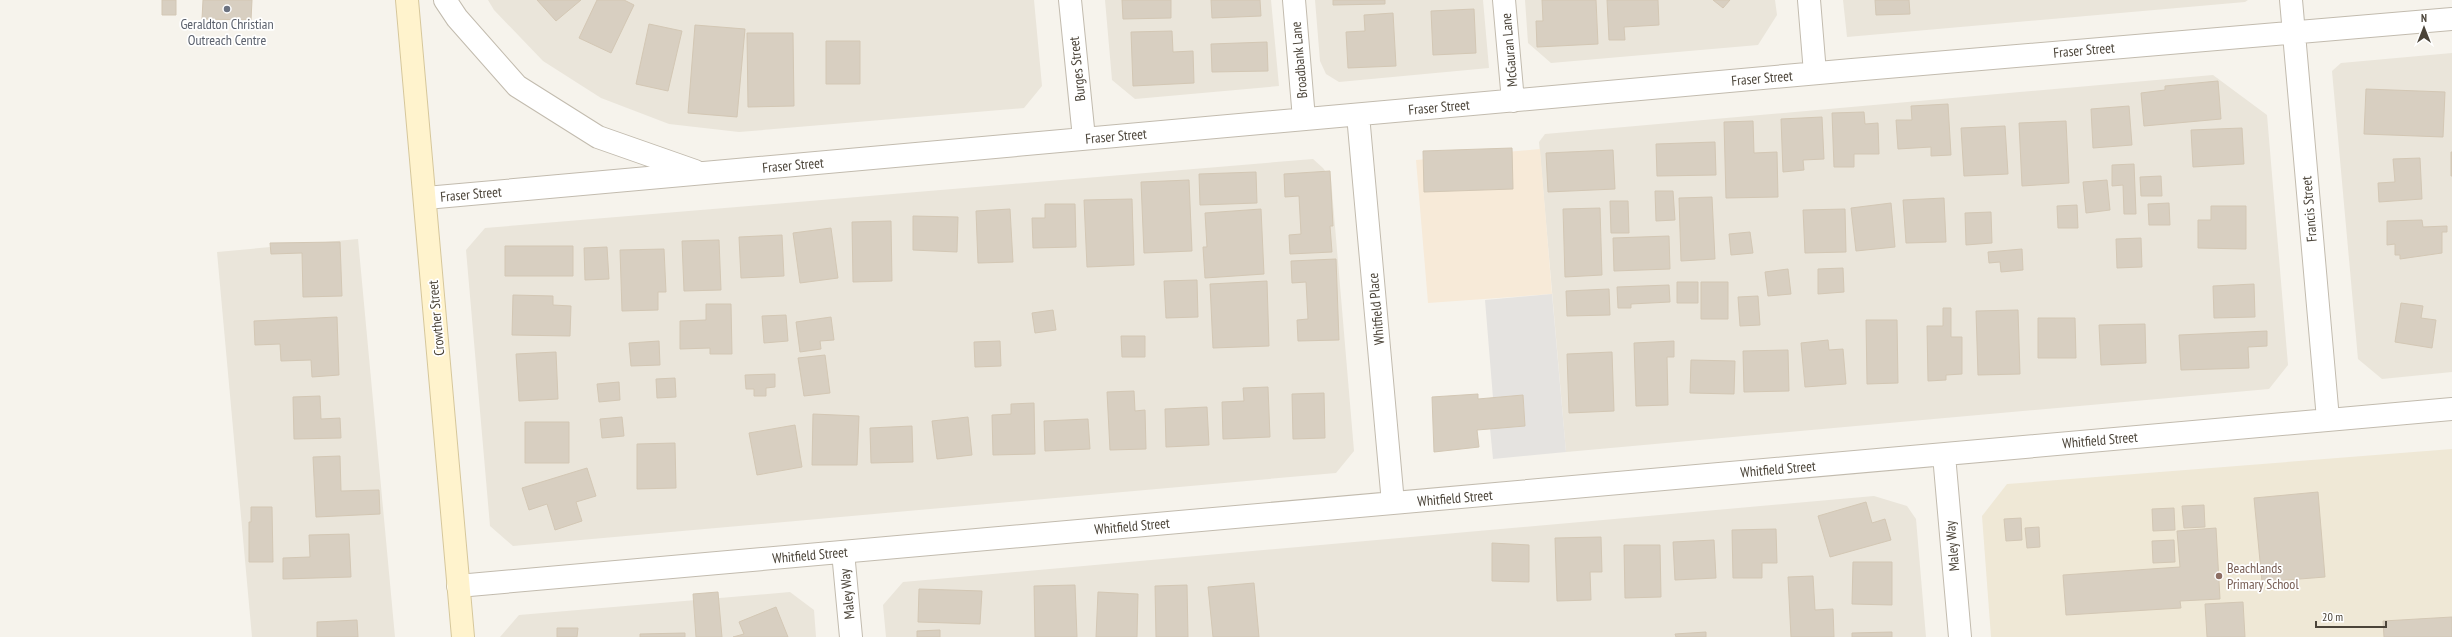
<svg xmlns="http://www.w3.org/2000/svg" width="2452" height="637" viewBox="0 0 2452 637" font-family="'PT Sans Narrow',sans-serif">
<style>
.residential{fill:#eae5da}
.commercial{fill:#f7ead8}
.education{fill:#efe8d6}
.parking{fill:#e5e3e0}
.building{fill:#d8cfc1;stroke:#d3c7b4}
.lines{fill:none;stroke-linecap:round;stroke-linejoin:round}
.street-casing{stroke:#c2bbae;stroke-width:24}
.secondary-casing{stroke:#d6c79b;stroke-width:24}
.street{stroke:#fff;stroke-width:22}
.secondary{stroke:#fff3cd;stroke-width:22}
.worship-dot{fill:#6b7280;stroke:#fff;stroke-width:1.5}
.education-dot{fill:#8d6e63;stroke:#fff;stroke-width:1.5}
.labels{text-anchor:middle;stroke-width:3.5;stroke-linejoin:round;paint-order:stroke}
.worship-label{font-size:14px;fill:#5b616d;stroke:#fff}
.street-label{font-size:14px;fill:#4b4439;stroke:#fff}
.education-label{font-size:14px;fill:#785e54;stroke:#fff;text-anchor:start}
</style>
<rect width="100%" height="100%" fill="#f6f3ec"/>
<path class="residential" d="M488,0h546l8,86 -18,22 -285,24 -70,-8 -68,-26 -58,-37 -49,-51z
M1105,0h166l8,86 -144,13 -23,-19z
M1315,0h168l6,68 -150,14 -13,-8 -6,-13z
M1525,0h250l2,15 -19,30 -207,18 -23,-20z
M1843,0h405l-3,2 -398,35z
M2452,53v319l-70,7 -24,-20 -26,-288 9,-8z
M2213,75l54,40 21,250 -19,24 -703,63 -27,-310 6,-8z
M1313,159l10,9 8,11 23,272 -18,22 -823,73 -23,-20 -24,-276 19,-22z
M358,239l37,398h-143l-35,-385z
M1874,496l33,10 9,13 10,118h-1040l-3,-32 20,-23z
M790,592l24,18 2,27h-316l19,-22z"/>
<path class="commercial" d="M1540,149l12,145 -124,9 -12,-143z"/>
<path class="education" d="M2452,449v188h-461l-9,-121 25,-32z"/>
<path class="parking" d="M1552,294l14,158 -73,7 -3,-31 35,-2 -2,-31 -30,3 -8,-98z"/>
<path class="building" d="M162,0h14v15h-14z
M203,0h49l-1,20 -49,-1z
M537,0h44l-25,21z
M597,0h27l10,5 -23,48 -32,-15z
M1122,0h49v18l-48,1z
M1211,0h49l1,16 -49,2z
M1333,0h52v4l-52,1z
M1542,0h54l2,44 -61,3 -1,-26h7z
M1607,0h51l1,25 -35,2 1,13h-16z
M1713,0h17l-7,8z
M1875,0h34l1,14 -34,1z
M1474,9l2,44 -43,2 -2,-44z
M1393,13l3,53 -48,2 -2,-36 19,-1 -1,-16z
M649,24l33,7 -14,60 -32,-7z
M695,25l50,4 -8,88 -49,-4z
M1172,31l1,21 20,-1 1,32 -61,3 -2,-54z
M747,33h46l1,73 -46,1z
M826,41h34v43h-34z
M1267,42l1,29 -56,1 -1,-28z
M2218,81l3,38 -77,7 -3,-33 24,-3v-4z
M2366,89l79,3 -2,45 -79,-3z
M1948,104l3,51 -20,1v-9l-33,2 -2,-29h16l-1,-14z
M2129,106l3,39 -39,3 -2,-39z
M1864,112l1,12 13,-1 1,31h-25v13h-20l-2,-54z
M1822,117l2,42 -21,1 1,10 -21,2 -2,-53z
M1753,121l1,32 23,-1 1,45 -52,1 -2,-76z
M2066,121l3,62 -47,3 -3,-63z
M2005,126l3,48 -44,2 -3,-48z
M2242,128l2,36 -51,3 -2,-37z
M1715,142l1,33 -59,1 -1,-32z
M1512,148l1,41 -89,3 -1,-41z
M1613,150l2,39 -67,3 -2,-39z
M2451,152h1v24h-1z
M2420,158l2,41 -43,3 -1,-19 17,-1 -2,-23z
M2134,164l2,50h-12l-1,-29 -11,1v-21z
M1330,171l3,55h-3l2,26 -42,2 -1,-19 12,-1 -2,-38 -14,1 -1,-23z
M1256,172l1,31 -57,2 -1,-31z
M2161,176l1,20h-21l-1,-19z
M1189,180l3,71 -48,2 -3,-71z
M2107,180l3,30 -24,3 -3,-31z
M1655,191h18l2,29 -19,1z
M1712,197l3,62 -34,2 -2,-63z
M1944,198l2,44 -40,1 -3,-43z
M1132,199l2,66 -47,2 -3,-67z
M1610,201h18l1,32h-18z
M1891,203l4,44 -39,4 -5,-43z
M2169,203l1,22h-21l-1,-21z
M1045,204h30l1,43 -43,1 -1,-30h13z
M2077,205l1,23h-20l-1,-22z
M2211,206h35v43l-48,-1v-28h13z
M1600,208l2,67 -37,2 -2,-68z
M1010,209l3,53 -35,1 -2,-52z
M1261,209l3,65 -59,4 -2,-31h4l-2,-34z
M1845,209l1,43 -41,1 -2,-43z
M1991,212l1,31 -26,2 -1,-32z
M913,216l45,1 -1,35 -44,-2z
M2422,220l1,7 24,-1v6h-5v21l-42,6v-4h-5v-11l-8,1v-24z
M891,221l1,60 -39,1 -1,-60z
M831,228l7,50 -38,5 -7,-50z
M1750,232l3,21 -22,2 -2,-21z
M782,235l2,41 -43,2 -2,-41z
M1669,236l1,33 -56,2 -1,-33z
M2141,238l1,29 -25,1 -1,-29z
M719,240l2,50 -37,1 -2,-50z
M340,242l2,54 -39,1 -1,-44 -31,1 -1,-11z
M505,246h68v30h-68z
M607,247l2,32 -24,1 -1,-32z
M664,249l2,43h-8v18l-36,1 -2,-61z
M2022,249l1,21 -22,2 -1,-10 -11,1 -1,-11z
M1336,259l3,81 -41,1 -1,-21 11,-1 -2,-37 -14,1 -1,-22z
M1843,268l1,24 -26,2v-25z
M1788,269l3,25 -23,2 -3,-24z
M1197,280l1,37 -32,1 -2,-37z
M1267,281l2,65 -56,2 -3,-64z
M1677,282h21v21h-21z
M1701,282h27v37h-27z
M2254,284l1,33 -41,1 -1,-32z
M1669,285l1,17 -39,2v4h-13l-1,-21z
M1609,289l1,26 -43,1 -1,-25z
M513,295l40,1v9l18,1 -1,30 -58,-1z
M1758,296l2,29 -20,1 -2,-29z
M2401,303l22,3 -2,12 15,2 -4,28 -37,-6z
M706,304h25l1,50h-22v-6l-30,1v-28l26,-1z
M1943,308h8v29h11v37l-16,1v5l-18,1 -1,-55h16z
M1053,310l3,20 -21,3 -3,-20z
M2018,310l2,64 -42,1 -2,-64z
M786,315l2,26 -24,2 -2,-27z
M337,317l2,58 -27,2 -1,-17 -30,1 -1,-17 -25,1 -1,-24z
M831,317l3,23 -14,1 1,8 -21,3 -4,-30z
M2038,318h37l1,40h-38z
M1866,320h31l1,63 -31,1z
M2145,324l1,39 -45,2 -2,-40z
M2267,331v15l-19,1 1,21 -68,2 -2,-35z
M1121,336h24v21h-23z
M1828,340l1,10 14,-1 3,35 -41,3 -4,-44z
M659,341l1,24 -29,1 -2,-23z
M1000,341l1,25 -26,1 -1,-25z
M1674,341v16h-7l1,48 -32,1 -2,-63z
M1788,350l1,41 -45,1 -1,-41z
M556,352l2,47 -39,2 -3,-47z
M1612,352l2,59 -45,2 -2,-59z
M825,355l5,38 -26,3 -6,-38z
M1691,360l44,1 -1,33 -44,-1z
M775,374v13l-9,1v8h-12v-7h-8l-1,-14z
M675,378l1,19 -19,1 -1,-19z
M619,382l1,18 -21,2 -2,-18z
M1268,387l2,50 -47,2 -1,-37 22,-1 -1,-13z
M1134,391l1,20 10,-1 1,39 -36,1 -3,-58z
M1324,393l1,45 -32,1 -1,-45z
M1478,394v5l45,-4 2,31 -48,4 2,17 -45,5 -2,-55z
M320,396l1,23 19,-1 1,20 -47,1 -1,-42z
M1034,403l1,51 -42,1 -1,-40 19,-1v-10z
M1207,407l2,38 -43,2 -1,-38z
M813,414l46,2 -2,49h-45z
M622,417l2,19 -22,2 -2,-19z
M968,417l4,38 -35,4 -5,-38z
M1088,419l2,30 -45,2 -1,-30z
M525,422h44v41h-44z
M795,425l7,42 -45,8 -8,-42z
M912,426l1,36 -42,1 -1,-35z
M675,443l1,45 -39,1v-45z
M340,456l1,35 38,-1 1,24 -64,3 -3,-60z
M587,468l9,28 -20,6 6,19 -27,9 -8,-26 -18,6 -7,-22z
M2318,492l7,85 -63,5 -8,-84z
M1866,502l6,21 13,-4 6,21 -61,17 -12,-41z
M2204,505l1,22 -21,1 -2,-22z
M251,507h21l1,55h-24v-40h2z
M2174,508l1,22 -22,1 -1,-22z
M2021,518l1,22 -16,1 -2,-22z
M2039,527l1,20 -13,1 -2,-20z
M2216,528l4,71 -40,2 1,7 -115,7 -3,-40 117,-8 -3,-36z
M1776,529l1,34h-15v15h-29l-1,-48z
M349,534l2,43 -68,2v-21l27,-1 -1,-22z
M1601,537l1,35h-12l1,28 -34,1 -2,-63z
M1714,540l2,38 -41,2 -2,-38z
M2174,540l1,22 -22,1 -1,-22z
M1492,543l37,2v37l-37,-1z
M1624,545h36l1,52 -36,1z
M1853,562h39v43l-40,-1z
M1813,576l2,34 18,-1 1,28h-43l-3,-60z
M1254,583l5,54h-46l-5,-50z
M1075,585l2,52h-42l-1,-51z
M1187,585l1,52h-32l-1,-51z
M919,589l63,2 -2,33 -62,-2z
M718,592l4,45h-26l-3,-43z
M1098,592l40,2 -1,43h-41z
M2243,602l2,35h-38l-2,-33z
M776,607l12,30h-55l11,-3 -5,-12z
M2452,617v20h-68l-1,-16z
M357,620l1,17h-41v-15z
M557,628h21l-1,9h-20z
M940,630v7h-23v-6z
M1706,632v5h-30l-1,-3z
M1892,632v5h-40v-4z
M685,633v4h-45v-3z"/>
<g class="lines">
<g class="street-casing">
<path id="street" d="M445,0l12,18 60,68 81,51 97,34
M1070,0l14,138
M1294,0l10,119
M1504,0l9,101
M1809,0l6,73
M2291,0l37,419
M1358,115l35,388
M426,198l1426,-128 600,-51
M1944,455l16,182
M843,552l8,85
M458,586l1994,-177"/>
</g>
<g class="secondary-casing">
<path id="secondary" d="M407,0l56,637"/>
</g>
<use href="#street" class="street"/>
<use href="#secondary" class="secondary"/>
</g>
<circle class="worship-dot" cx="227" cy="9" r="4"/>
<circle class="education-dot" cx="2219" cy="576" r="4"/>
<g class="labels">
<g class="worship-label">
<text x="227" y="29">Geraldton Christian<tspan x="227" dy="16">Outreach Centre</tspan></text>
</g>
<g class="street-label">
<text transform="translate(1509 50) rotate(-95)" y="5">McGauran Lane</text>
<text transform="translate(2084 50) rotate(-5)" y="5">Fraser Street</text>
<text transform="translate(1299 60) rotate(-95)" y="5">Broadbank Lane</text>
<text transform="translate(1077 69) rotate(-96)" y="5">Burges Street</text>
<text transform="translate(1762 78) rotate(-5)" y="5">Fraser Street</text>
<text transform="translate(1439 107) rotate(-5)" y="5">Fraser Street</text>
<text transform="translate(1116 136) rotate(-5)" y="5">Fraser Street</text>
<text transform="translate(793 165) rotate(-5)" y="5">Fraser Street</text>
<text transform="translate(471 194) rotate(-5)" y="5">Fraser Street</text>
<text transform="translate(2309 209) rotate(-95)" y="5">Francis Street</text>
<text transform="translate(1376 309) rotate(-95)" y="5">Whitfield Place</text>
<text transform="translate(436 318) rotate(-95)" y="5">Crowther Street</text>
<text transform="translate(2100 440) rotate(-5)" y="5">Whitfield Street</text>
<text transform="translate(1778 469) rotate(-5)" y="5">Whitfield Street</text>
<text transform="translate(1455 498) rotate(-5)" y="5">Whitfield Street</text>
<text transform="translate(1132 526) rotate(-5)" y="5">Whitfield Street</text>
<text transform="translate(1952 546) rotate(-95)" y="5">Maley Way</text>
<text transform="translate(810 555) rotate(-5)" y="5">Whitfield Street</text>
<text transform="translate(847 594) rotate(-96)" y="5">Maley Way</text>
</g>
<g class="education-label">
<text x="2227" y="573">Beachlands<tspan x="2227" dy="16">Primary School</tspan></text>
</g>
</g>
<g transform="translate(2424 28)" stroke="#ffffff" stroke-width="3" paint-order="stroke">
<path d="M0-3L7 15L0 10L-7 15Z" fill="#4b4439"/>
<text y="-6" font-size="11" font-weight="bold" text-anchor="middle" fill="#4b4439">N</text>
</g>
<path d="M2316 621v6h70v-6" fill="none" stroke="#4b4439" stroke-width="2"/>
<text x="2322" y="621" font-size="12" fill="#4b4439" stroke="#ffffff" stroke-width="3" paint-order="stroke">20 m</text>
</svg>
